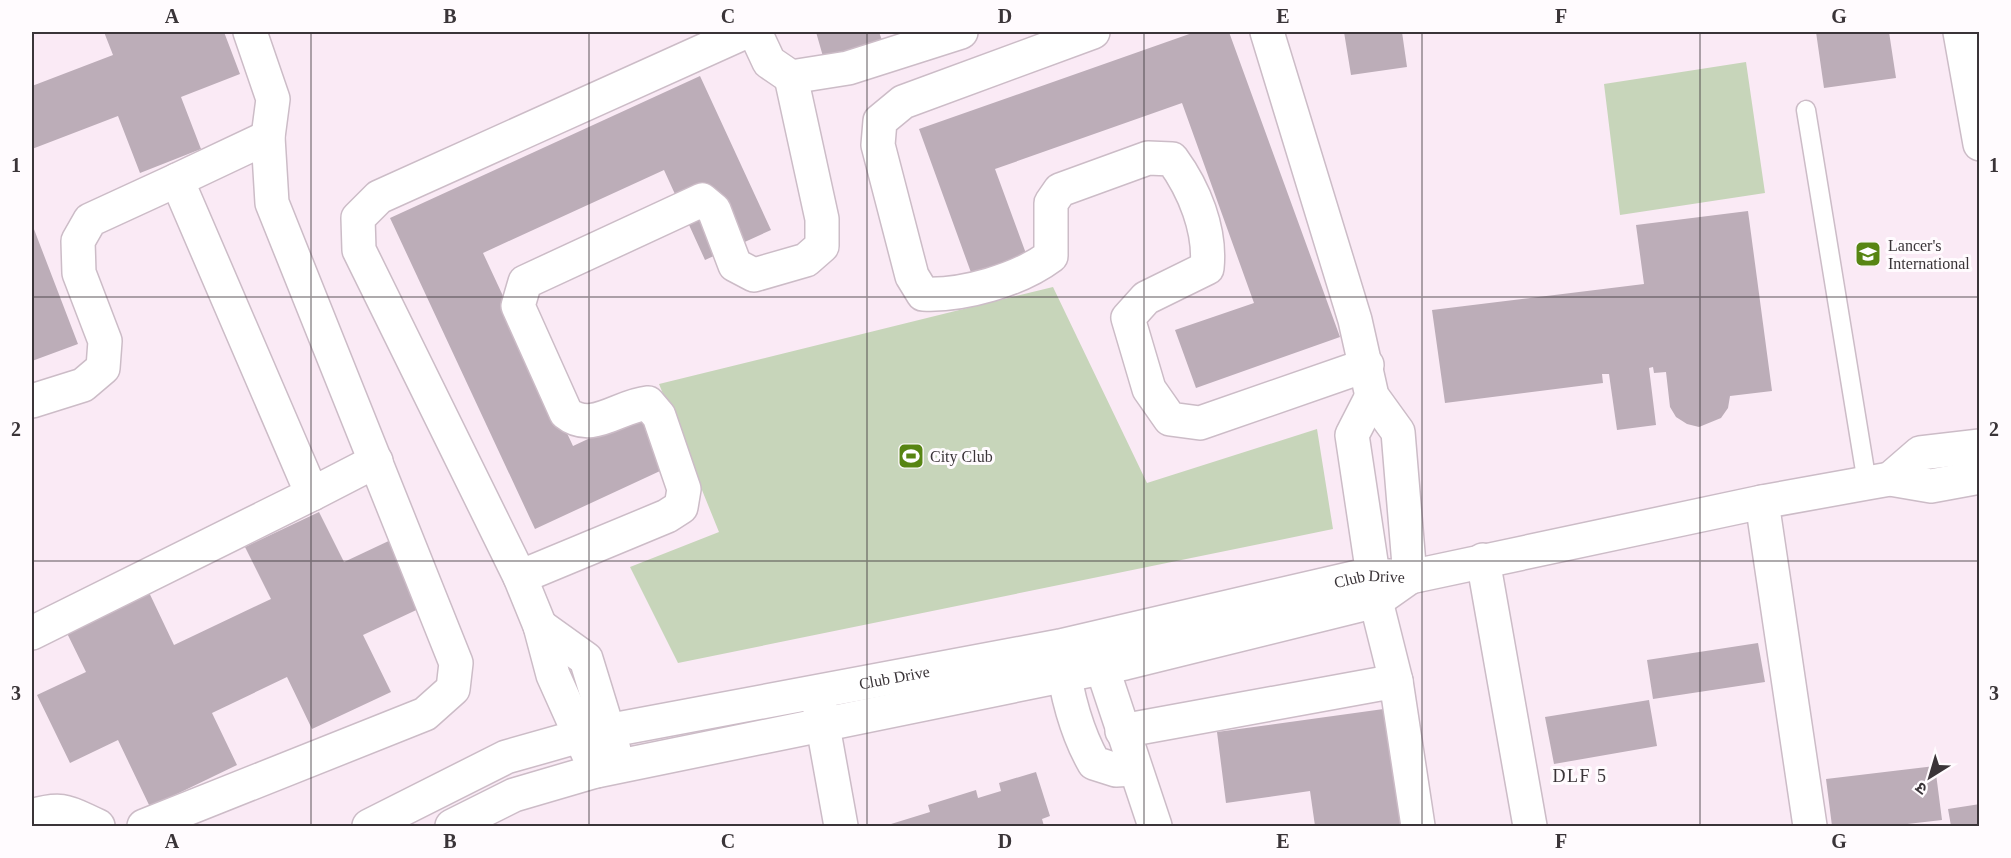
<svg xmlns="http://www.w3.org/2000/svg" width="2011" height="858" viewBox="0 0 2011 858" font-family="'Times New Roman','Noto Sans Devanagari',serif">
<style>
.green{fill:#c7d5ba}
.building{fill:#bcadb8}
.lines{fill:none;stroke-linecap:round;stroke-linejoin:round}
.service-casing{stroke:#ccbcc7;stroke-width:21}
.minor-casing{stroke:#ccbcc7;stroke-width:36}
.service{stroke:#fff;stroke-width:18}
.minor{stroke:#fff;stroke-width:33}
.grid{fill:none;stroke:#3a3438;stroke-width:1.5;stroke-opacity:0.55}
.labels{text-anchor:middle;stroke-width:6;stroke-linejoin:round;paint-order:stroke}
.poi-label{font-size:16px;fill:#3a3438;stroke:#fffbfe;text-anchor:start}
.street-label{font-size:16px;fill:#3a3438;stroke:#fffbfe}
.neighbourhood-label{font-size:18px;letter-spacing:1.5px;fill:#3a3438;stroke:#fffbfe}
.neatline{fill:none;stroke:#3a3438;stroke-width:2}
.grid-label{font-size:20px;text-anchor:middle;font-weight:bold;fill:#3a3438}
</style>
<rect width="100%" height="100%" fill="#faeaf5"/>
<path class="green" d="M1746,62l19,131 -145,22 -16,-131z
M1053,287l94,196 170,-54 16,100 -655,134 -48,-96 89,-35 -60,-148z"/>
<path class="building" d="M104,32h65l1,2 6,-2h48l16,42 -59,23 20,52 -61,24 -22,-57 -86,33v-63l81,-31z
M816,32h63l4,11 -59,17z
M1195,32h34l111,305 -144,51 -21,-58 79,-27 -72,-200 -187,66 33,90 -55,19 -54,-149z
M1344,32h58l5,35 -56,8z
M1816,32h73l7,46 -72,10z
M700,76l71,154 -66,30 -41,-90 -181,83 90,193 75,-35 25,54 -138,64 -145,-311z
M1748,211l24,180 -42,5 -2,12 -7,10 -22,9 -12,-3 -11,-7 -6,-10 -4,-35 -12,1 -1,-6 -4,1 7,57 -39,5 -8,-56h-7l1,9 -158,20 -13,-93 212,-26 -8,-59z
M32,224l46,120 -46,17z
M319,512l25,50 51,-24 32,67 -64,30 28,57 -79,37 -25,-52 -75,36 25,52 -87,42 -32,-67 -48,23 -33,-68 49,-23 -24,-49 83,-39 29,61 97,-46 -26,-52z
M1758,643l7,39 -112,17 -6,-39z
M1649,700l8,46 -103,18 -9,-47z
M1398,707l17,119h-100l-5,-35 -84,12 -9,-71z
M1935,766l7,54 -52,6h-58l-6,-47z
M1036,772l14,44 -8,3 2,7h-153v-2l39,-12 -2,-7 48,-15 2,8 23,-7 -2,-8z
M1980,804v22h-29l-3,-17z"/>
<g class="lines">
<g class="service-casing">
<path id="service" d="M1806,110l61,373"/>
</g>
<g class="minor-casing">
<g id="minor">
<path d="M755,32l14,30 22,15 57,-9 113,-36"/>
<path d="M1093,32l-190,70 -23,19 -2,24 34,131 11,18c40,2 96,-14 128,-38v-53l9,-13 88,-32 24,1c22,30 39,71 35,109l-61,30 -18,20 21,71 21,30 30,4 167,-58"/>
<path d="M1267,32l88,288 17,76 26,36 12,145"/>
<path d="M1960,32l20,112"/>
<path d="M268,137l-91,43 135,314 64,-33"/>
<path d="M1372,396l-20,39 21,140"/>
<path d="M32,401l51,-16 20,-17 2,-27 -26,-68 -1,-32 12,-21 87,-40"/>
<path d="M1890,479l30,-26 60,-7"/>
<path d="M1762,502l48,324"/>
<path d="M1483,560l47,266"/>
<path d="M520,577l147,-61 14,-9 3,-18 -25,-73 -11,-13c-30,3 -56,31 -82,10l-48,-107 7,-24 177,-82 12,10 21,55 19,10 52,-15 16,-14v-27l-31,-142"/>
<path d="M1376,601l20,80"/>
<path d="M540,626l46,33 28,91"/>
<path d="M32,633l280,-139"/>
<path d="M1095,646l60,180"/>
<path d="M1061,654c5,37 14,76 33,109l22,7 19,-1"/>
<path d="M819,704l22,122"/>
<path d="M1122,731l274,-50 22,145"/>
<path d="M596,771l-43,-96 -13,-49 -20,-49 -161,-327 -1,-32 21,-21 366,-165"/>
<path d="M32,816c32,-10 37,-3 66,10"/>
<path d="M144,826l281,-112 28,-25 3,-26 -184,-460 -4,-66 5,-38 -23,-67"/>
<path id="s1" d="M369,826l137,-69 74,-21 480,-90 306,-71 44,2 352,-75 105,-19 23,-4 41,7 49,-9"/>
<path d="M452,826l62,-31 82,-24 529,-108 251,-62 34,-24"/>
</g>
</g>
<use href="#service" class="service"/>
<use href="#minor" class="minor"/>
</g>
<path class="grid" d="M311,32v794M589,32v794M867,32v794M1144,32v794M1422,32v794M1700,32v794M32,297h1948M32,561h1948"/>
<defs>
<g id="school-square" transform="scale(1.35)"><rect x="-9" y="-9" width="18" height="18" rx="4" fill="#578513" stroke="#fffbfe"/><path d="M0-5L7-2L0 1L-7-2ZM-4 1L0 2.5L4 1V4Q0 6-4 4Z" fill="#fff"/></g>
<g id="stadium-square" transform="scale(1.35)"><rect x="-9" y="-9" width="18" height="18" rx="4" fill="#578513" stroke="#fffbfe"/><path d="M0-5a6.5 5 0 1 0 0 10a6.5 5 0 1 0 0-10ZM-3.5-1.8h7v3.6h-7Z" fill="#fff"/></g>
</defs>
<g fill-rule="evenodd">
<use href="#school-square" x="1868" y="254"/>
<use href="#stadium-square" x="911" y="456"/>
</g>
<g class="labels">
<g class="poi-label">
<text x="1888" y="251">Lancer's<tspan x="1888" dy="18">International</tspan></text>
<text x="930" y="462">City Club</text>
</g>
<g class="street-label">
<text dy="6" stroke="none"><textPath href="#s1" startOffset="1036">Club Drive</textPath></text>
<text dy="6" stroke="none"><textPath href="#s1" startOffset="550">Club Drive</textPath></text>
</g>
<g class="neighbourhood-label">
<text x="1580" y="782">DLF 5</text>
</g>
</g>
<rect width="2011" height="858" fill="none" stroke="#fffbfe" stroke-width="66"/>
<g transform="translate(1930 777) rotate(217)" stroke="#fffbfe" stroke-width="4.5" paint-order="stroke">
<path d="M0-4.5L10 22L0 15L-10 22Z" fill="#3a3438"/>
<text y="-9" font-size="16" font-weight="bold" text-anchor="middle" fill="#3a3438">उ</text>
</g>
<rect x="33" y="33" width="1945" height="792" class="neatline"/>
<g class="grid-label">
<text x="172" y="23">A</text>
<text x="450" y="23">B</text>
<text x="728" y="23">C</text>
<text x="1005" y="23">D</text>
<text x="1283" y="23">E</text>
<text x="1561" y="23">F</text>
<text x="1839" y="23">G</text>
<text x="16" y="172">1</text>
<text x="1994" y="172">1</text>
<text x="16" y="436">2</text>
<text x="1994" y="436">2</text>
<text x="16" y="700">3</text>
<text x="1994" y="700">3</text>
<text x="172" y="848">A</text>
<text x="450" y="848">B</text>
<text x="728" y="848">C</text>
<text x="1005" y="848">D</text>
<text x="1283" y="848">E</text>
<text x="1561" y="848">F</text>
<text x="1839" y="848">G</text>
</g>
</svg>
